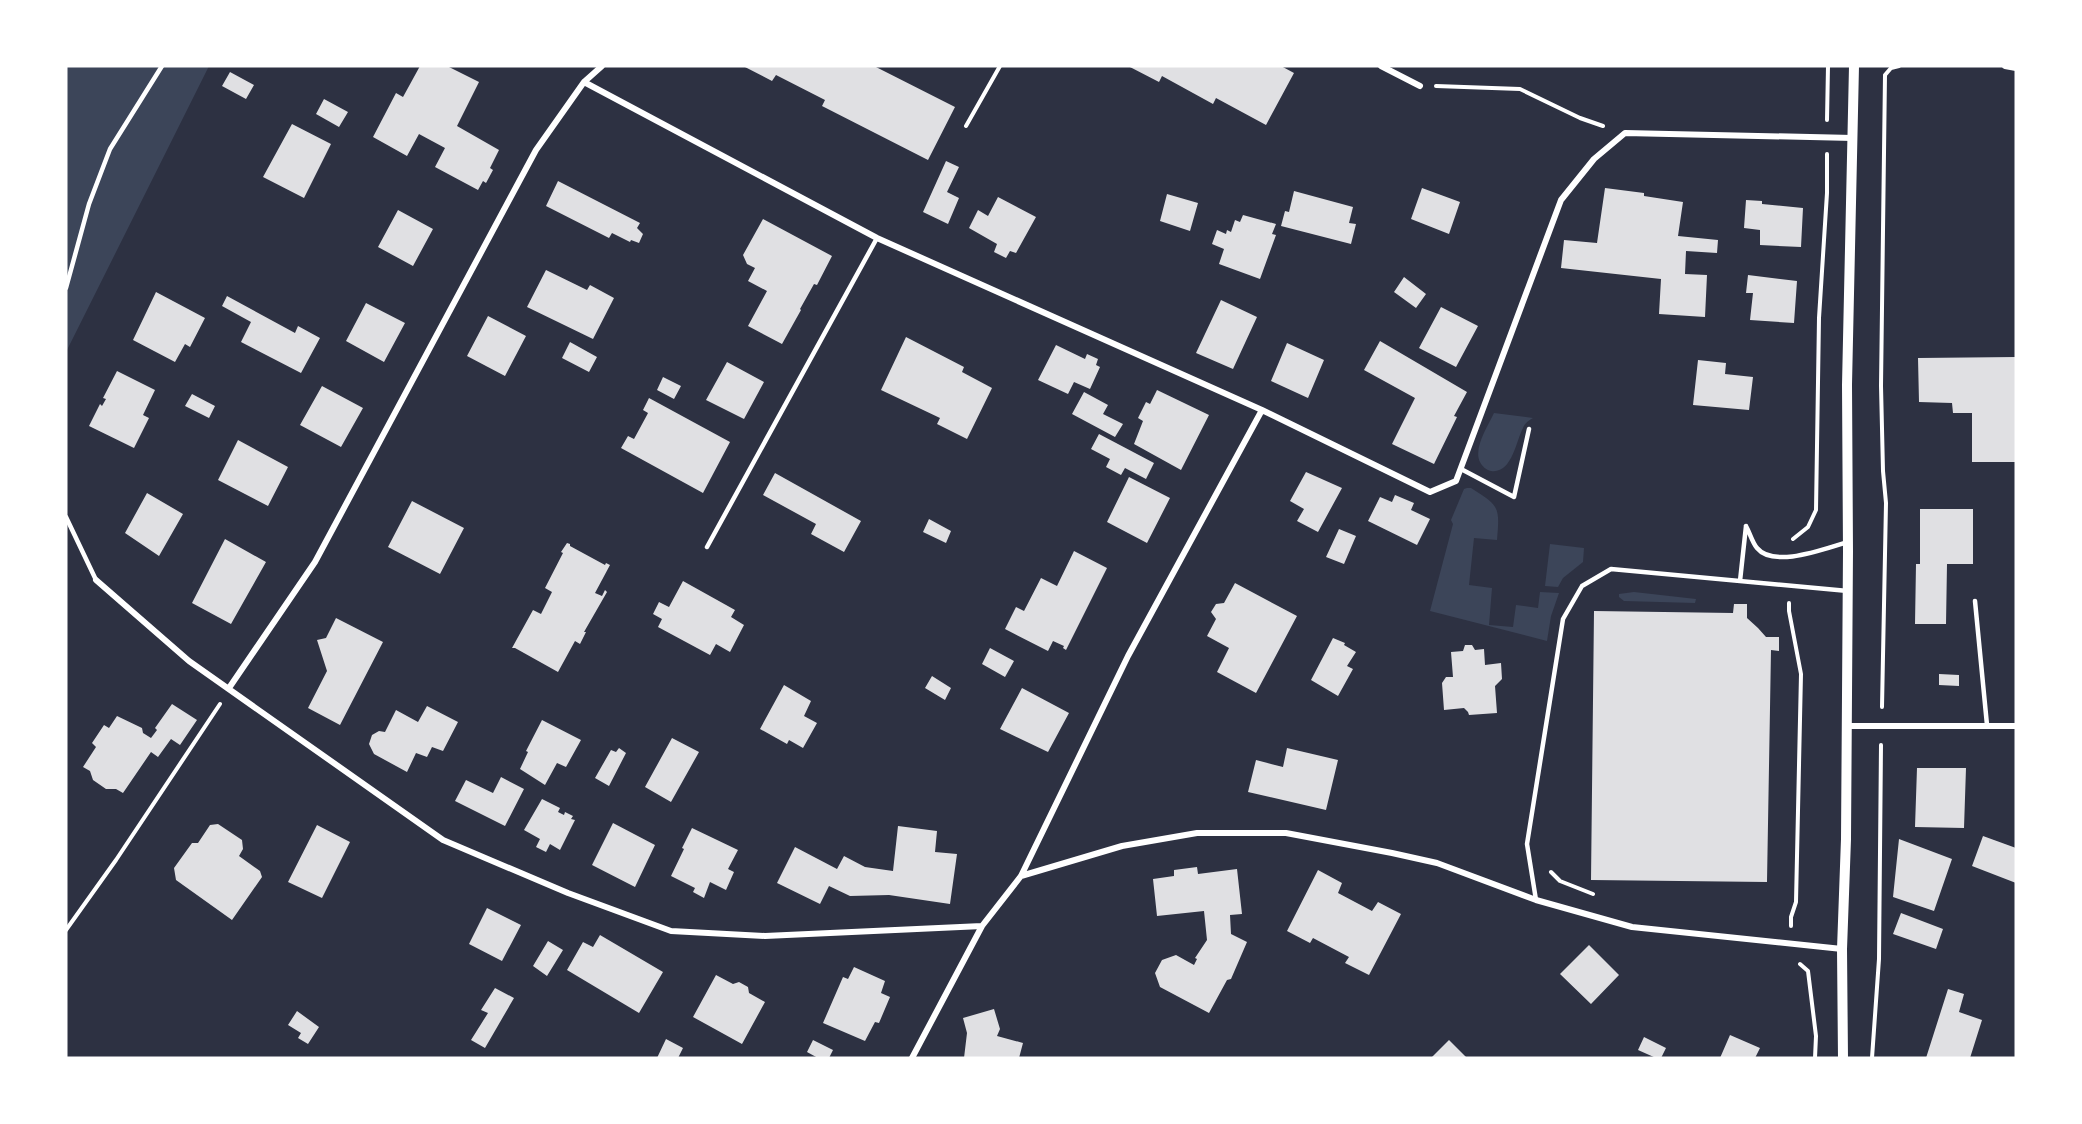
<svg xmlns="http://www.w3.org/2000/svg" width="2082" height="1124" viewBox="0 0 2082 1124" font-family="Arial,sans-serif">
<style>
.green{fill:#3c4559}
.building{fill:#e0e0e3}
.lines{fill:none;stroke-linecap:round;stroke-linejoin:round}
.path{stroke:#fff;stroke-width:4}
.service{stroke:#fff;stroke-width:4.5}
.minor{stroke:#fff;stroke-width:6}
.tertiary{stroke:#fff;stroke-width:10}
</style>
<rect width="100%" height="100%" fill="#2d3142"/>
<path class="green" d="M66,66h143l-143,286z
M1494,413l39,5c-5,3 -8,5 -10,10 -7,13 -11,46 -32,43 -5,-1 -9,-5 -11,-9 -7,-14 8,-36 14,-49z
M1467,488h4c28,18 29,18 26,52l-23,-2 -5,47 23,3 -3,37 24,2 3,-22 22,3 2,-16 19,1 -8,23 -4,25 -117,-30 23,-87 -2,-4 13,-31z
M1550,544l34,4 -1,14 -20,16 -5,9 -13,-1z
M1634,592l62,7 -1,4 -71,-2 -5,-4v-3z"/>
<path class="building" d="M420,66h27l32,16 -22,44 42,24 -9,18 3,2 -7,13 -3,-2 -5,9 -43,-23 10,-19 -26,-14 -12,22 -34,-19 23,-44 7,4z
M743,66h131l81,41 -27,53 -106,-54 3,-6 -49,-25 -4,6z
M1128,66h153l13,7 -28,52 -50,-27 -3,6 -51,-28 -3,6z
M230,72l24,13 -8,14 -24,-13z
M324,99l24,13 -9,15 -23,-13z
M292,124l39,20 -27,54 -41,-21z
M946,161l13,6 -12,25 12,6 -11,26 -25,-12z
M558,181l82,42 -3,5 6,6 -4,9 -8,-3 -1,2 -18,-9 -3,5 -63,-32z
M1422,188l38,14 -11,32 -38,-15z
M1605,188l39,5v3l39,6 -5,34 40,4 -1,13 -31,-2 -1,23 22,1 -2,42 -46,-3 2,-35 -100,-11 3,-28 33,3z
M1294,191l59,16 -4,16 7,1 -5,20 -70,-18 4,-15 4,1z
M1167,194l31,9 -8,28 -30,-10z
M998,197l38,20 -20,36 -6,-2 -4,7 -12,-6 3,-8 -28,-16 9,-18 10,6z
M1746,200l16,1v3l41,4 -2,39 -41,-2v-15l-16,-2z
M398,210l35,19 -20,37 -35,-19z
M1243,215l33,9 -4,10 4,1 -16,44 -41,-15 5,-15 -12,-5 5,-14 9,4 1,-4 4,2 4,-12 5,2z
M763,219l69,37 -15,29 -3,-1 -14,25 1,1 -19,34 -34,-18 19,-35 -19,-10 7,-13 -8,-4 -4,-9z
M546,270l41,20 3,-5 24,13 -21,41 -66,-32z
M1748,275l49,6 -3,42 -44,-3 3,-27h-7z
M1404,277l22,17 -10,14 -22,-16z
M156,292l49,26 -15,29 -5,-3 -10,18 -42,-22z
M227,296l68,37 3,-7 22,12 -19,35 -60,-31 10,-20 -29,-16z
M1221,300l36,17 -24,52 -37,-16z
M366,303l39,20 -21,39 -38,-21z
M1441,307l37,19 -22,41 -37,-19z
M488,316l38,20 -21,40 -38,-20z
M906,337l58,30 -2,5 30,16 -25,51 -30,-15 3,-6 -59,-28z
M1380,341l87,51 -13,24 3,1 -23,47 -42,-20 23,-46 -51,-28z
M570,342l27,15 -8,15 -27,-14z
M1287,343l37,17 -16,38 -37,-17z
M1056,345l29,14 2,-5 11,5 -2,6 4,2 -10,22 -16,-7 -6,12 -30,-14z
M2016,357v105h-44v-49h-19l-1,-10 -33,-1 -1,-44z
M1698,360l28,3 -1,11 28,3 -4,33 -56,-5z
M727,362l37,20 -20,37 -38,-19z
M117,371l38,19 -12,25 6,3 -15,30 -45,-22 11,-22 2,2 4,-7 -3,-1z
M663,377l18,9 -7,13 -17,-9z
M322,386l41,22 -22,39 -41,-22z
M1157,390l52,25 -28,55 -47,-26 9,-23 -5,-3 8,-16 4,2z
M1084,392l24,13 -5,9 20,10 -8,13 -43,-23z
M192,394l23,12 -6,12 -24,-12z
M649,398l81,44 -27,51 -82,-45 7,-12 6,3 13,-24 1,-2 -5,-3z
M1099,434l55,29 -8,16 -21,-11 -4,7 -15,-8 4,-8 -19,-10z
M238,440l50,27 -20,39 -50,-26z
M1306,472l36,16 -24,44 -21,-11 7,-12 -14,-8z
M775,473l86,48 -17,31 -33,-18 5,-10 -53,-29z
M1129,477l41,21 -23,45 -40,-21z
M147,493l36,21 -24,42 -34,-23z
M1395,495l19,8 -3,7 19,9 -13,26 -49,-24 12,-24 12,5z
M412,501l52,27 -24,46 -52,-27z
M1920,509h53v55h-26l-1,60h-31l1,-60h4z
M929,519l22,12 -5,12 -23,-11z
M1339,529l17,7 -12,28 -18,-7z
M225,539l41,23 -35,62 -39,-21z
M567,543l3,1v2l35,19 1,-2 4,2 -15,28 7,3 3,-6 2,2 -23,40h2l-6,12 -5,-3 -17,31 -43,-24h-3l21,-38 8,4 11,-22 -7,-4 18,-35 -2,-1z
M1074,551l33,17 -41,82 -3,-2 1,-2 -11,-5 -5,10 -43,-22 11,-22 8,4 17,-33 16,8z
M683,581l52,29 -4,7 13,8 -14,27 -14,-8 -6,11 -52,-28 4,-8 -9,-5 6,-12 10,5z
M1235,583l62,33 -41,77 -39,-21 12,-24 -22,-12 9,-17 -5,-7 5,-8 8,-1z
M1734,604h13v14l11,10 8,9h13v14l-8,-1 -4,232 -176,-2 3,-269 139,2z
M336,618l47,24 -43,83 -32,-17 19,-37 -10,-31 9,-2z
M1333,638l12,5 -1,2 12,7 -9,14 6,3 -15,27 -27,-16z
M1465,645h7l3,5 9,-1 1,16 16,-2 1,16 -7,7 2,27 -28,2 -1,-3 -4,-4 -20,2 -2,-27 4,-6h7l-2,-25 12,-1z
M990,648l24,13 -9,16 -23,-13z
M1939,674l20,1v11l-20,-1z
M932,676l19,12 -6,12 -20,-12z
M784,685l27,16 -7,15 13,7 -14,25 -14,-8 -2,4 -27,-15z
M1022,688l47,25 -21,39 -48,-23z
M172,704l25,16 -17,25 -9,-6 -13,18 -7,-5 -28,41 -7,-4h-10l-13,-9 -3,-9 -7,-4 13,-20 -4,-4 12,-18 5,3 8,-12 25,12 1,5 8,5 6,-8 -2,-2z
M427,706l31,16 -15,29 -11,-4 -5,10 -11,-4 -9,19 -33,-18 -5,-10 3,-9 7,-4 6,1 11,-22 22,12z
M542,720l39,20 -15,27 -9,-4 -12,22 -25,-16 8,-17 -2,-1z
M672,738l27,14 -28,50 -26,-15z
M619,748l7,5 -17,33 -14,-8 16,-28 5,2z
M1287,748l51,12 -12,50 -78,-18 8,-32 27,7z
M1917,768h49l-2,60 -49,-1z
M501,777l23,12 -19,37 -50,-25 11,-21 27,13z
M542,799l18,9 -2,4 6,3 1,-3 8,4 -2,3 4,1 -15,30 -10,-6 -4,8 -10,-5 4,-8 -16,-9z
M613,823l42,22 -20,42 -43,-22z
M218,824l24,16 1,9 -4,7 21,15 2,6 -30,43 -56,-40 -2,-12 18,-25h6l12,-18z
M317,825l33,17 -28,56 -34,-16z
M898,826l39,5 -2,21 22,2 -7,50 -61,-9 -39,1 -21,-10 -9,18 -43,-21 18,-36 42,22 7,-13 21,11 28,4z
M692,828l46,22 -10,19 6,3 -8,18 -16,-8 -6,16 -11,-6 2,-4 -24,-12 13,-27 -2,-1z
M1983,836l33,12v35l-44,-17z
M1899,839l53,20 -18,52 -41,-14z
M1197,867l1,7 39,-5 5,45 -12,1 1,19 16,8 -16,37 -4,1 -18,33 -49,-26 -5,-14 7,-13 14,-5 18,10 3,-6 -2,-1 12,-18 -3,-29 -47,5 -4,-37 21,-3v-6z
M1318,870l24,13 -4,10 34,18 6,-9 23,12 -32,61 -24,-12 4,-6 -36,-19 -3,5 -23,-12z
M487,908l34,17 -19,36 -33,-17z
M1901,913l42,16 -7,20 -43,-15z
M600,935l63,37 -24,41 -72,-43 16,-28 10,5z
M548,941l15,9 -16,26 -14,-10z
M1589,945l30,30 -28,29 -31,-30z
M854,967l31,14 -4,12 9,4 -11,26 -4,-1 -10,19 -42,-18 20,-46 5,2z
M716,975l17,9 6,-2 9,5 1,6 16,9 -23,42 -49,-27z
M495,988l19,10 -29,50 -14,-8 17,-27 -7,-3z
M1948,989l16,5 -5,18 23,8 -12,38h-44z
M994,1009l6,20 -3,7 26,7 -4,15h-55l3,-25 -4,-15z
M297,1011l22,16 -11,17 -10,-6 3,-5 -13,-8z
M1730,1035l30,13 -5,10h-35z
M1644,1037l22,11 -5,10h-5l-18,-8z
M666,1039l17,9 -5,10h-21z
M813,1040l20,10 -4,8h-11l-11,-6z
M1449,1040l18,18h-36z"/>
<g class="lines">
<path class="path" d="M1436,86l84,3 60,29 23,8
M1827,120l1,-54
M966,126l34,-60
M1793,539l15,-12 8,-17 3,-192 8,-125v-39
M1789,603v8l12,63 -5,228 -5,15v9
M1882,707l4,-204 -3,-32 -2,-85 4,-311 6,-7 8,-2
M1551,872l9,9 33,13
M66,930l50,-70 104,-156
M1800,964l8,7 8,65 -1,22
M1872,1058l7,-99 2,-214"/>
<path class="service" d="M66,288l23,-84 21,-55 52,-83
M1461,469l53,28 15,-68
M66,517l30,63
M1746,526c4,7 6,16 11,22 17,21 69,0 91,-6
M707,547l170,-309
M1740,581l6,-55
M1975,601l12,124
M1536,900l-9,-56 36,-225 19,-33 29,-17 237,22"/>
<path class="minor" d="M1381,66l39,20
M2005,66l11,2
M584,82l293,156 385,172 168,82 26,-11 105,-281 33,-41 31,-26 228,5
M96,580l93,81 254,179 125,53 103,38 94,5 217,-10
M229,688l86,-126 221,-412 48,-68 18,-16
M1846,726h170
M1021,876l101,-30 75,-13h89l106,20 45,10 99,37 96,27 210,22
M912,1058l70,-132 39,-50 107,-220 134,-246"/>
<path class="tertiary" d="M1843,1058l-1,-109 4,-110 2,-288 -1,-166 7,-319"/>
</g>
<rect width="2082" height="1124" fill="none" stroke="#ffffff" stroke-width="135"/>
</svg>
